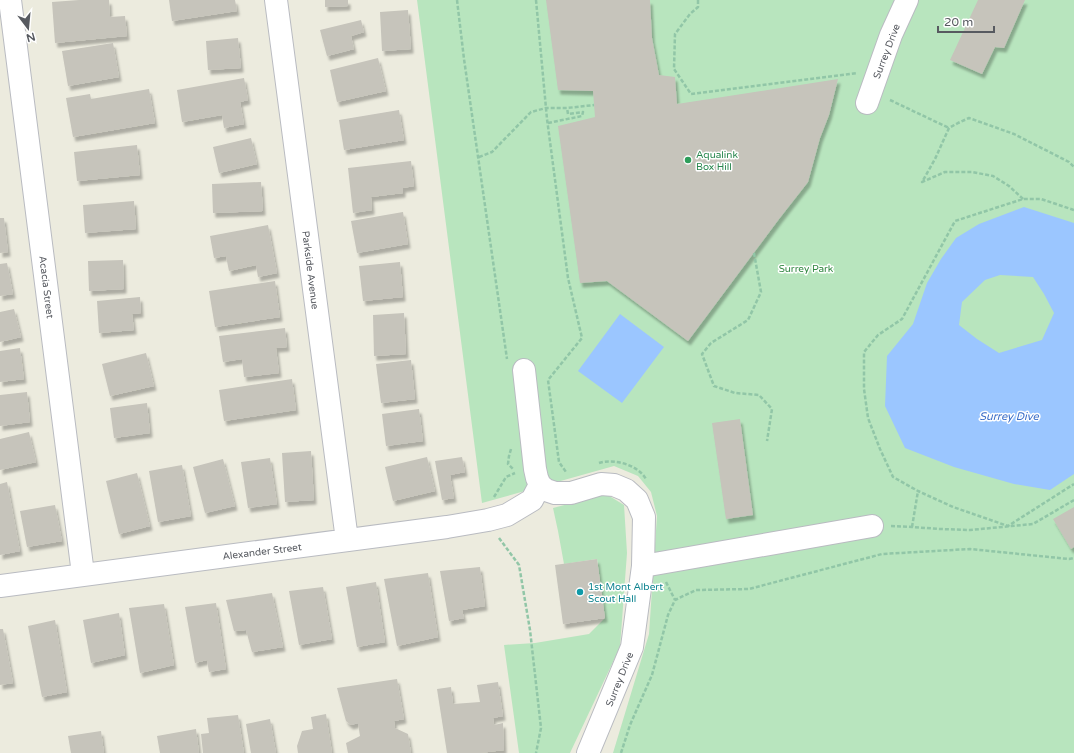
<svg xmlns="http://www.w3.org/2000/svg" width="1074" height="753" viewBox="0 0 1074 753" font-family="'Varela Round',sans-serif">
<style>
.green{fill:#b8e5be}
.water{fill:#9bc6ff;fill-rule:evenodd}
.building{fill:#c6c4bb;filter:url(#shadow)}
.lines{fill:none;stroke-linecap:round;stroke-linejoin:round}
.minor-casing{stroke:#b9bbc1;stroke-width:24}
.path{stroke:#91c6a7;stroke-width:2.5;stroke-dasharray:4 2;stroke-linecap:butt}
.minor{stroke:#fff;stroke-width:22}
.leisure-dot{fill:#2e9e5b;stroke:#fff;stroke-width:1.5}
.culture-dot{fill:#0f9aa8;stroke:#fff;stroke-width:1.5}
.labels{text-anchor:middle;stroke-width:3;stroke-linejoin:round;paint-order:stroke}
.street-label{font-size:10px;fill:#575a60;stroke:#fff}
.leisure-label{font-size:10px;fill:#27864d;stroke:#fff;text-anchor:start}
.park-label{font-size:10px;fill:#308640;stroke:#fff}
.culture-label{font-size:10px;fill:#0d838f;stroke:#fff;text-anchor:start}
.water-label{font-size:11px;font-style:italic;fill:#396cc7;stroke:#fff}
</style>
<defs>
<filter id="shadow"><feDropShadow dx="2.5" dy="4.5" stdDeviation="1" flood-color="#0004"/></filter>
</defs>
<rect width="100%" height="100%" fill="#ecebde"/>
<path class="green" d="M417,0h657v753h-461l36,-119 8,-118 -6,-24 -13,-16 -24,-10 -132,37z
M606,494l18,11 3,48 -7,94 -50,106h-51l-15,-108 31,-2 54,-9 16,-16 -8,-59 -33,5 -6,-33 -5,-23z"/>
<path class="water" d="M1024,207l50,16v251l-24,16 -36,-6 -60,-17 -49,-19 -20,-42 2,-50 26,-32 14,-41 14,-24 15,-21 23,-14zM1000,275l33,2 11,17 10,19 -12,27 -43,13 -22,-14 -18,-14 3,-23 23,-22z
M620,314l44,33 -42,56 -44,-32z"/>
<path class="building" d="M79,0h30l1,17 15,-1 2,20 -72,7 -3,-41z
M169,0h66l2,11 -65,10z
M325,0h23v6l-23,1z
M546,0h104l2,38 7,37 16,2 2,27 161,-25 -9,36 -9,23 -12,44 -29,37 -91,122 -81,-60 -27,2 -22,-157 37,-9 -2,-26 -35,-1z
M978,0h47l-21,48 -9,-1 -13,27 -32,-14z
M408,10l3,39 -29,2 -2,-39z
M361,20l3,12 -13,4 3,13 -27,7 -7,-26z
M238,38l3,30 -33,2 -2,-29z
M113,43l6,34 -51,9 -6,-35z
M378,58l8,33 -49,11 -7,-32z
M244,78l4,22 -8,2 4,22 -20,4 -2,-13 -40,7 -5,-32z
M149,89l6,34 -82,14 -7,-39 24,-4 1,5z
M399,110l5,30 -60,10 -5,-30z
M251,138l6,26 -38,9 -6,-26z
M137,145l3,30 -63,6 -3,-29z
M411,161l3,25 -11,2v5l-32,4 1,13 -19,3 -5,-45z
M261,182l2,29 -50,2 -1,-29z
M134,201l2,28 -51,4 -2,-28z
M403,212l5,32 -51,9 -6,-32z
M0,218h4l4,34 -8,1z
M268,225l9,48 -19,4 -2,-12 -27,6 -3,-15 -12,2 -4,-22z
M123,260l1,29 -35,2 -1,-30z
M400,262l3,35 -40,4 -4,-35z
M7,263l6,31 -13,2v-32z
M275,281l5,36 -65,10 -6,-36z
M140,297l1,16 -9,1 2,16 -35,3 -2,-32z
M14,309l7,28 -21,5v-30z
M404,313l2,41 -32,2 -1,-41z
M285,328l2,19 -11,1 3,25 -35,4 -2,-18 -19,3 -4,-26z
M20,348l4,31 -24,3v-31z
M146,353l8,33 -44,10 -8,-32z
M411,360l4,39 -34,4 -5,-39z
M292,379l4,31 -72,11 -5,-31z
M27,392l3,30 -30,4v-31z
M147,403l3,30 -36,5 -4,-30z
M419,409l4,32 -37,5 -4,-32z
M740,419l13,96 -27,4 -14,-96z
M29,432l7,30 -36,8v-31z
M311,451l3,49 -29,2 -3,-49z
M427,457l8,34 -42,10 -8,-34z
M462,457l3,15 -15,3 4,23 -12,2 -7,-39z
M270,458l7,46 -29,4 -7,-46z
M223,459l12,47 -30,7 -12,-46z
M182,465l9,51 -33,6 -9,-51z
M137,473l13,53 -31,8 -13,-53z
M7,482l13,69 -20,4v-71z
M55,505l7,36 -35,6 -7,-36z
M1074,507v40l-3,2 -18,-30z
M597,559l8,59 -42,6 -8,-59z
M480,567l5,39 -23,4 2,8 -15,3 -9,-50z
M428,573l10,64 -41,9 -13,-67z
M376,582l9,60 -28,5 -11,-60z
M323,587l9,52 -33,6 -10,-54z
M272,593l11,54 -31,5 -6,-22 -12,1 -8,-31z
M216,603l10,66 -17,3 -2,-12 -12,3 -10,-56z
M164,604l10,61 -34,8 -11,-65z
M119,613l6,42 -34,8 -8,-43z
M55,620l12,72 -25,5 -14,-71z
M0,629h3l10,54 -13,2z
M397,679l7,40 -10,2 1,7 13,6 3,19h-63l-2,-10 14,-7 -2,-13 -7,2 -5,-4 -9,-33z
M498,682l5,34 -10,2 1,7 9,-2 1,27 -24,3h-33l-10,-64 14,-2 2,17 27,-2 -3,-17z
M326,714l6,39h-34l-1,-7 5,-15 11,-2 -2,-12z
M238,715l6,38h-41l-2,-19 8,-1 -2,-15z
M270,719l6,34h-25l-5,-29z
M196,729l3,24h-39l-3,-17z
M101,731l3,22h-33l-3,-17z"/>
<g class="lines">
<g class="minor-casing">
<path id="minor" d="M10,0l73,574
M276,0l71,540
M867,103l24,-68 16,-35
M524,370l11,99 2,9 3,7 6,5 9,3h16l30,-9 13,1 12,5 11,10 7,17 -1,49 -11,81 -44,106
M643,566l229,-40
M0,586l447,-59 41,-7 19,-5 25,-15 8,-15"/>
</g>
<path class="path" d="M457,0l7,59 43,300
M536,0l11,119 21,159 14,60 -34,42 11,82 7,10
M698,0v7l-8,7 -15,20 -1,35 17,25 166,-21
M890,100l59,28
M548,123l34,-7 1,-4 -15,2 -1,-6
M479,157l13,-5 39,-40 15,-4h21l27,-3
M1023,199l-14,-13 -16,-10 -21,-4h-27l-23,10 13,-23 14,-31 9,-5 11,-5 45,16 55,28 5,5
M1074,210l-33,-11h-18l-68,22 -53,98 -24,16 -14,17v37l4,29 12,31 13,28 25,14 35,16 55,19 66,-42
M754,253l7,39 -13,28 -37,23 -9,11 12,32 21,7 24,2 13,14 -5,32
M511,449l-2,7 -1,8 6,6
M599,463c15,-5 39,2 47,16
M494,497l12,-20 9,-4
M891,526l21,1 28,2 30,1 63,-6 41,-24
M912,527l6,-36
M499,538l20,27 11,65 11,98 -5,25
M666,582l9,18
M621,753l9,-28 22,-50 16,-60 7,-15 21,-10 53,-1 133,-35 88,-5 99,10 5,-1"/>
<use href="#minor" class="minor"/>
</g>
<circle class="leisure-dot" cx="688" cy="160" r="4"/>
<circle class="culture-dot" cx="580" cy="592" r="4"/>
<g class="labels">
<g class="street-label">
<text transform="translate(886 51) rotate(-69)" y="4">Surrey Drive</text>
<text transform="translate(311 270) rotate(83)" y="4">Parkside Avenue</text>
<text transform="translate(47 287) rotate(83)" y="4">Acacia Street</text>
<text transform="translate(262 551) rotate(-7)" y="4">Alexander Street</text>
<text transform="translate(619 679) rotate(-68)" y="4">Surrey Drive</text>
</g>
<g class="leisure-label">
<text x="696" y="158">Aqualink<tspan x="696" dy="12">Box Hill</tspan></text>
</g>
<g class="park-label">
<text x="806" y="272">Surrey Park</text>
</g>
<g class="culture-label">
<text x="588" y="590">1st Mont Albert<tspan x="588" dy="12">Scout Hall</tspan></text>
</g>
<g class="water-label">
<text x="1009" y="420">Surrey Dive</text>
</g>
</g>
<g transform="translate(28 28) rotate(164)" stroke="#ffffff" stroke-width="3" paint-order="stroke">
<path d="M0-3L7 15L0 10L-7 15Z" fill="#575a60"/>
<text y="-6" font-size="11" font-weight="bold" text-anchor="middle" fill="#575a60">N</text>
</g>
<path d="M938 26v6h56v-6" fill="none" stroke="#575a60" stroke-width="2"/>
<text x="944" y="26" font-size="12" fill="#575a60" stroke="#ffffff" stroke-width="3" paint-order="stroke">20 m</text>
</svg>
